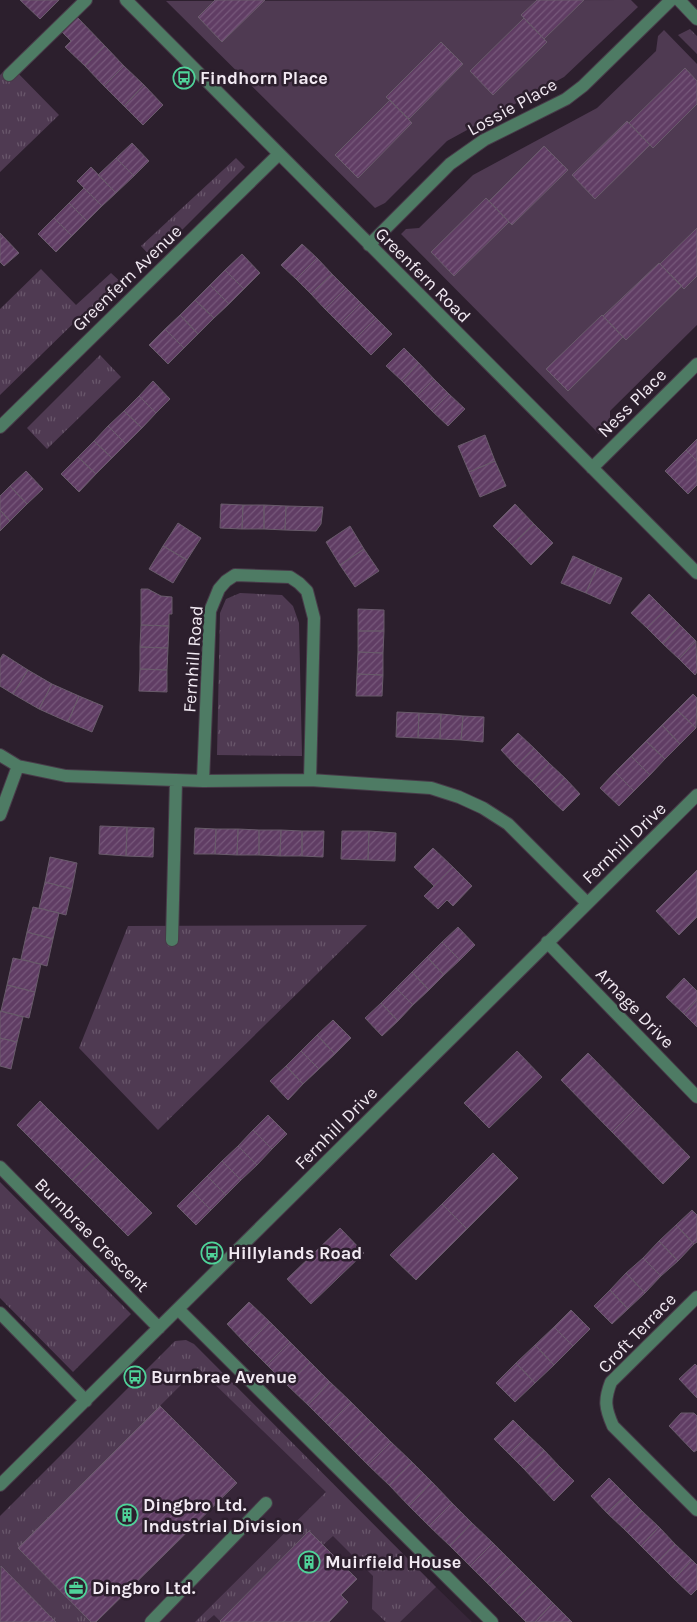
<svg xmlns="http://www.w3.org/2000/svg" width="697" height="1622" viewBox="0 0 697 1622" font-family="Karla,sans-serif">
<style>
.built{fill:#372639}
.grass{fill:url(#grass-tufts)}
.garden{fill:#4f3a52}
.building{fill:url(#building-hatch);stroke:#695b6b}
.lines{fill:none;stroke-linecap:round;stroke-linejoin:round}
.minor-casing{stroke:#483b49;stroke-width:14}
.minor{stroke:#4e7b64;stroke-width:12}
.labels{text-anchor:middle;stroke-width:5;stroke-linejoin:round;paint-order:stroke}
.poi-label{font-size:18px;font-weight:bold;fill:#f2eaf3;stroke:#2c1f2d;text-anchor:start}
.street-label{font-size:18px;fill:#f2eaf3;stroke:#2c1f2d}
</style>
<defs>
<pattern id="grass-tufts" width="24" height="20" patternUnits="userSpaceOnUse" patternTransform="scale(1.25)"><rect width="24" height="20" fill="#4f3a52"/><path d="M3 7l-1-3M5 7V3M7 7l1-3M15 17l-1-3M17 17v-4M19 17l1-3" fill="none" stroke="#69576b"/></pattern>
<pattern id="building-hatch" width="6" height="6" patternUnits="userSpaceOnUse" patternTransform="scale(1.25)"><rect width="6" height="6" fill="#603d64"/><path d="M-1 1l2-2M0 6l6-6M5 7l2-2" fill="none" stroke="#77597b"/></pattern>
</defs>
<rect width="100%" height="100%" fill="#2c1f2d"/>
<path class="built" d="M207,1359l229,228 36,35h-472v-55l18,-19z"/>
<path class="grass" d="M690,29l7,7v18l-19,-19z
M10,65l49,50 -59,57v-97z
M236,158l9,9 -92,92 -12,-13z
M41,269l35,36 35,-32 14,13 -36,36 -7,-7 -82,80v-86z
M100,355l21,22 -74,72 -20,-21z
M240,593l42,2 11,11 6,17 3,133 -85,-1 3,-142 6,-14z
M367,925l-209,205 -79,-82 49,-122z
M0,1182l131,132 -58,58 -73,-74z
M186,1340l8,4 242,243 -36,35h-14l-14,-13 1,-33 -40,-40 -10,9 -14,-14 -89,90 -6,-6 -8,7h-11l131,-130 -128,-124 -180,180 73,74h-35l-56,-55v-51l175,-175z"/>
<path class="garden" d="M631,0l7,7 -74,70 -117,64 -62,62 -10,5 -209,-207z
M664,30l33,34v261l-87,86v12l-11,11 -198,-200 5,-5 13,-1 54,-53 124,-67 59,-57 2,-15z"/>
<path class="building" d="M20,0h39l-19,19z
M215,0h50l-43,42 -24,-25z
M537,0h47l-40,39 -23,-24z
M77,17l28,29 -20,20 -20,-19 6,-6 -9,-9z
M524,18l23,24 -54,53 -23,-24z
M441,42l22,22 -54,55 -23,-22z
M105,46l19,20 -20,20 -19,-20z
M124,66l20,19 -20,21 -20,-20z
M685,68l12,13v23l-44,44 -24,-25z
M144,85l19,20 -20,20 -19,-19z
M390,100l22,23 -54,55 -23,-23z
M627,121l23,24 -55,54 -23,-24z
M132,143l17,18 -15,15 -18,-18z
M544,146l24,24 -56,55 -23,-24z
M116,158l18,18 -18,17 -18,-18z
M91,167l25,26 -14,13 -25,-25z
M84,188l18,18 -15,15 -18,-18z
M486,198l23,24 -55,54 -23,-24z
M69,203l18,18 -15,15 -18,-18z
M54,218l18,18 -16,16 -18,-18z
M697,228v48l-13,13 -24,-25z
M0,233l19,20 -15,13 -4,-4z
M302,244l15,14 -21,21 -15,-14z
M242,254l18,19 -16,16 -19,-19z
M317,258l15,16 -21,20 -15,-15z
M659,263l23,23 -56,54 -23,-24z
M225,270l19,19 -15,15 -19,-19z
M332,274l14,14 -21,21 -14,-15z
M210,285l19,19 -15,14 -19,-18z
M346,288l15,15 -21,21 -15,-15z
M195,300l19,18 -16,16 -18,-19z
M361,303l15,15 -21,21 -15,-15z
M180,315l18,19 -14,14 -19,-19z
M602,315l21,22 -55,54 -22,-22z
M376,318l16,16 -21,21 -16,-16z
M165,329l19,19 -16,16 -19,-19z
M404,348l15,15 -17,18 -16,-15z
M419,363l15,16 -17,17 -15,-15z
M434,379l15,15 -17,17 -15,-15z
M153,381l17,18 -14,14 -17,-17z
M449,394l16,15 -17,17 -16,-15z
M139,396l17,17 -14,15 -18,-17z
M124,411l18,17 -16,16 -18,-18z
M108,426l18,18 -14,14 -18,-17z
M485,435l10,26 -26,11 -11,-26z
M697,439v22l-11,-11z
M94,441l18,17 -16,16 -18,-17z
M686,450l11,11v24l-9,9 -23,-23z
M78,457l18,17 -17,18 -18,-18z
M495,461l11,25 -26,11 -11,-25z
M26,471l17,18 -16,15 -17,-18z
M10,486l17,18 -17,17 -10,-11v-14z
M221,504l22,1 -1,24 -22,-1z
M515,504l19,20 -22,21 -19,-19z
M243,505h21v24h-22z
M264,505l22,1 -1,24 -21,-1z
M286,506l37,1 -2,17 -5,7 -31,-1z
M0,510l10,11 -10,10z
M178,523l23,15 -14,22 -24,-14z
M534,524l19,19 -22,22 -19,-20z
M350,526l14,23 -24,16 -14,-23z
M163,546l24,14 -14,23 -24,-14z
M364,549l15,22 -24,16 -15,-22z
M573,556l24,11 -11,26 -25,-10z
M597,567l25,11 -12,26 -24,-11z
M141,589h7l13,7 11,1v17h-3v12l-28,-1z
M649,594l16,16 -18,18 -16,-15z
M358,609l26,1v21h-26z
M665,610l15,15 -17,19 -16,-16z
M141,625l28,1 -1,22 -28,-1z
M680,625l16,16 -17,18 -16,-15z
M358,631h26l-1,22 -25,-1z
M696,641l1,31 -2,3 -16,-16z
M140,647l28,1 -1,22 -27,-1z
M358,652l25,1v22l-26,-1z
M3,654l25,16 -15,24 -13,-8v-27z
M140,669l27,1v22l-28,-1z
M28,670l24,14 -13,25 -26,-15z
M357,674l26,1 -1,21h-26z
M52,684l27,12 -11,26 -29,-13z
M693,694l4,4 -1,30 -19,-18z
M79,696l24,10 -11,26 -24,-10z
M677,710l19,18 -16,16 -18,-19z
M397,712l22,1 -1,25 -22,-1z
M419,713l22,1 -1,25 -22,-1z
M441,714l22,2 -2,24 -21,-1z
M463,716l21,1 -1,25 -22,-2z
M662,725l18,19 -15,15 -19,-18z
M518,733l16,15 -18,18 -15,-16z
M646,741l19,18 -15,16 -19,-19z
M534,748l15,15 -17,18 -16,-15z
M631,756l19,19 -16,16 -19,-19z
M549,763l16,15 -18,18 -15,-15z
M615,772l19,19 -15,15 -19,-18z
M565,778l15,16 -17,17 -16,-15z
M100,826l27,1 -1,29 -27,-2z
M127,827l27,1 -1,29 -27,-1z
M195,828l21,1 -1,25h-21z
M216,829h22l-1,26 -22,-1z
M238,829l21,1v25h-22z
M259,830h22l-1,26 -21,-1z
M281,830l21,1v25h-22z
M302,831h22l-1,26 -21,-1z
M342,831h27l-1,29 -27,-1z
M369,831l27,2 -1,28 -27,-1z
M433,848l20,19 -19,19 -20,-19z
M50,857l27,6 -5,26 -27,-7z
M453,867l19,19 -19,20 -6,-6 -9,9 -14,-13z
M697,870v47l-18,18 -23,-24z
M45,882l27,7 -6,26 -27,-7z
M33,907l26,6 -6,26 -26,-7z
M458,927l17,18 -15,15 -18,-18z
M27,932l26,7 -6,27 -26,-7z
M442,942l18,18 -16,15 -17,-18z
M427,957l17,18 -15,15 -17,-18z
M13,958l28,6 -6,28 -28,-7z
M412,972l17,18 -16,15 -17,-17z
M684,978l13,13v9l-13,14 -18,-17z
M7,985l28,7 -6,26 -28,-7z
M396,988l17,17 -15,16 -17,-18z
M697,1000v27l-13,-13z
M381,1003l17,18 -16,15 -17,-18z
M0,1011l23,6 -6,25 -17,-4z
M333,1020l18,18 -16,16 -18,-19z
M317,1035l18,19 -16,15 -18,-18z
M0,1038l17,4 -6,27 -11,-3z
M301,1051l18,18 -16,15 -17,-18z
M517,1051l25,26 -53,51 -25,-25z
M588,1053l51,52 -27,27 -51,-52z
M286,1066l17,18 -15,16 -18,-19z
M40,1101l56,56 -24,23 -55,-55z
M639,1105l51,52 -27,27 -51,-52z
M268,1115l19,19 -15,15 -19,-19z
M253,1130l19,19 -15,16 -19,-19z
M238,1146l19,19 -16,15 -19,-19z
M493,1153l25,25 -51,51 -25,-25z
M96,1157l56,56 -24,23 -56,-56z
M222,1161l19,19 -15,15 -19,-19z
M207,1176l19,19 -15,15 -19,-19z
M192,1191l19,19 -15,15 -19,-19z
M442,1204l25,25 -51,51 -26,-25z
M692,1210l5,5v27l-3,2 -18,-19z
M676,1225l18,19 -16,17 -19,-20z
M340,1228l24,25 -53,51 -24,-25z
M659,1241l19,20 -17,15 -18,-18z
M643,1258l18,18 -16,17 -19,-20z
M626,1273l19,20 -17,16 -18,-19z
M610,1290l18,19 -16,15 -18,-18z
M249,1302l21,20 -23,23 -20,-21z
M571,1310l19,19 -17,17 -19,-19z
M270,1322l20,20 -23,23 -20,-20z
M554,1327l19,19 -19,19 -19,-20z
M290,1342l20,20 -23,23 -20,-20z
M535,1345l19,20 -19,18 -19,-20z
M310,1362l20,20 -22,23 -21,-20z
M516,1363l19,20 -20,19 -19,-19z
M695,1364l2,2v32l-18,-19z
M330,1382l21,20 -23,23 -20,-20z
M351,1402l20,20 -23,23 -20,-20z
M160,1406l77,77 -141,139h-5l-73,-74z
M681,1413h13l3,3v34l-3,2 -25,-26z
M513,1420l15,15 -19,19 -15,-15z
M371,1422l20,20 -23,23 -20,-20z
M528,1435l16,15 -20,19 -15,-15z
M391,1442l21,20 -23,23 -21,-20z
M544,1450l15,16 -20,19 -15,-16z
M412,1462l20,20 -23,24 -20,-21z
M559,1466l15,15 -20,20 -15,-16z
M609,1478l17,17 -19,18 -16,-17z
M432,1482l20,21 -23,23 -20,-20z
M626,1495l16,16 -18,18 -17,-16z
M452,1503l20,20 -22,23 -21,-20z
M642,1511l17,16 -18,19 -17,-17z
M472,1523l21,20 -23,23 -20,-20z
M659,1527l16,17 -18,18 -16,-16z
M309,1531l48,48 -16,16 7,7 -19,20h-108l-1,-1z
M493,1543l20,20 -23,23 -20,-20z
M675,1544l17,16 -18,19 -17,-17z
M692,1560l5,5v24l-6,6 -17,-16z
M513,1563l20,20 -23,23 -20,-20z
M1,1566l55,56h-56z
M533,1583l20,20 -18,19h-9l-16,-16z
M553,1603l19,19h-37z"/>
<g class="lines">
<g class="minor-casing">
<path id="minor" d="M126,0l571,573
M679,0l18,19
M9,75l77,-75
M369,245l81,-81 34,-24 82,-41 17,-13 88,-86
M0,427l279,-273
M592,468l105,-104
M0,755l18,11 48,10 137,5 107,-1 121,8 28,9 24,11 25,16 79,79
M203,781l7,-170 9,-22 7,-8 9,-6 55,2 9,6 8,8 7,27 -4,162
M0,815l18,-49
M172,940l4,-160
M547,942l150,155
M0,1167l159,161
M697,1297l-86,85c-7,18 -6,26 2,44l84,84
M178,1309l314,313
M0,1313l86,88
M0,1485l697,-690
M151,1622l115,-119"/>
</g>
<use href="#minor" class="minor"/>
</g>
<defs>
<g id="bus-ring" transform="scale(1.125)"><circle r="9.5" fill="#2c1f2d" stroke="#4fd399" stroke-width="1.5"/><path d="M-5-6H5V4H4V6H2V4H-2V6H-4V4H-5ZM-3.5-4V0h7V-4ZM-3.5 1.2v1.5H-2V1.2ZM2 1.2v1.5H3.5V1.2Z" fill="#4fd399"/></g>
<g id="building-ring" transform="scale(1.125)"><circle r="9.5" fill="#2c1f2d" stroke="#4fd399" stroke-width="1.5"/><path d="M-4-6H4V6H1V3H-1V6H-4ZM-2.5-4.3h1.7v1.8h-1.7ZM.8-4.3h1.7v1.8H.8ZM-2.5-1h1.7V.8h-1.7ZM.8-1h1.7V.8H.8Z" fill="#4fd399"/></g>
<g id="office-ring" transform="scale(1.125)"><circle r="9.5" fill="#2c1f2d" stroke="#4fd399" stroke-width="1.5"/><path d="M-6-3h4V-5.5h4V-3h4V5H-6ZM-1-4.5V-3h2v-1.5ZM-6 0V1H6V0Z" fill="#4fd399"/></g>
</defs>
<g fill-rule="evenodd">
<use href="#bus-ring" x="184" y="78"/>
<use href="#bus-ring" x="212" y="1253"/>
<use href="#bus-ring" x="135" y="1377"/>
<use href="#building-ring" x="127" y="1515"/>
<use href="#building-ring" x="309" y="1562"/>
<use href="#office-ring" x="76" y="1588"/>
</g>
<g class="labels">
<g class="poi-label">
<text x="200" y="84">Findhorn Place</text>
<text x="228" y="1259">Hillylands Road</text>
<text x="151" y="1383">Burnbrae Avenue</text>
<text x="143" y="1511">Dingbro Ltd.<tspan x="143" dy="21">Industrial Division</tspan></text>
<text x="325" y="1568">Muirfield House</text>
<text x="92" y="1594">Dingbro Ltd.</text>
</g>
<g class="street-label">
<text transform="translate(512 107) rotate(-29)" y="6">Lossie Place</text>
<text transform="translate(423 275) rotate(45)" y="6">Greenfern Road</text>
<text transform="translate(127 278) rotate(-44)" y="6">Greenfern Avenue</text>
<text transform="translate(632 403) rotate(-45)" y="6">Ness Place</text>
<text transform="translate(193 659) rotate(-86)" y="6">Fernhill Road</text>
<text transform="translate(624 843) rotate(-44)" y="6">Fernhill Drive</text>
<text transform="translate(635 1008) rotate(46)" y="6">Arnage Drive</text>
<text transform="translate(336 1128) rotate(-45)" y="6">Fernhill Drive</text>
<text transform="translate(92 1235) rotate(45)" y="6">Burnbrae Crescent</text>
<text transform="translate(637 1333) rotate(-46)" y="6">Croft Terrace</text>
</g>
</g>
</svg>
